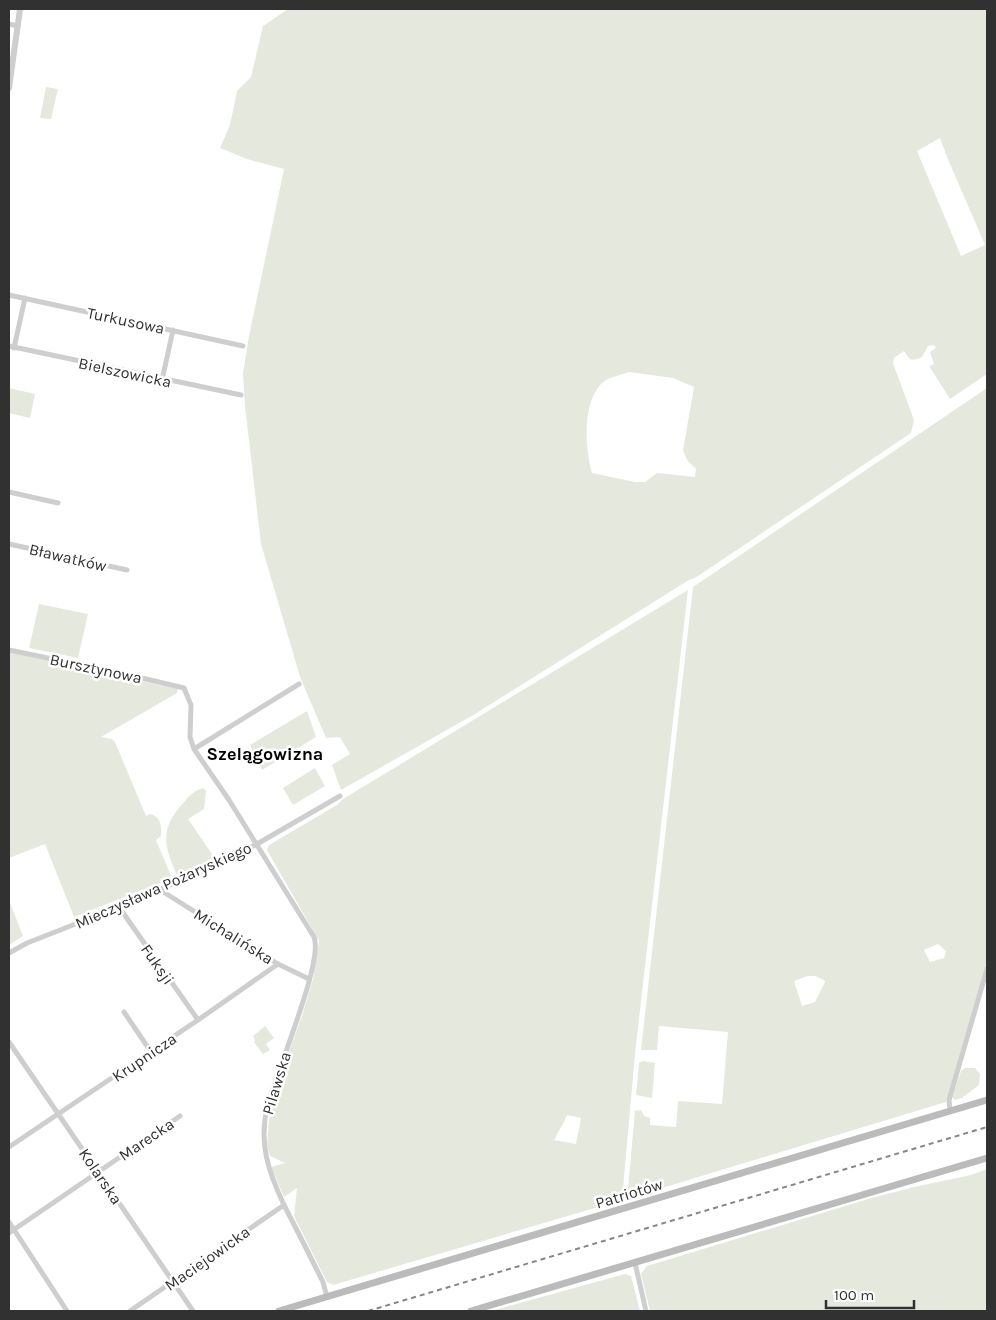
<svg xmlns="http://www.w3.org/2000/svg" width="996" height="1320" viewBox="0 0 996 1320" font-family="Karla,sans-serif">
<style>
.green{fill:#e5e9dd;fill-rule:evenodd}
.lines{fill:none;stroke-linecap:round;stroke-linejoin:round}
.minor{stroke:#cecece;stroke-width:5}
.tertiary{stroke:#cecece;stroke-width:6}
.secondary{stroke:#bbb;stroke-width:7}
.rail{stroke:#868686;stroke-width:2;stroke-dasharray:5 4;stroke-linecap:butt}
.labels{text-anchor:middle;stroke-width:5;stroke-linejoin:round;paint-order:stroke}
.street-label{font-size:16px;fill:#313131;stroke:#fff}
.neighbourhood-label{font-size:18px;font-weight:bold;fill:#000;stroke:#fff}
</style>
<rect width="100%" height="100%" fill="#fff"/>
<path class="green" d="M288,9h699v365l-37,25 -21,-33 5,-2 -4,-12 6,-4 -2,-3 -6,1 -6,11c-12,5 -12,3 -18,-6l-10,7 -1,5 21,57 -3,13 -216,145 -6,2 -214,134 -134,76 -9,-25 18,-11 -10,-17 -14,1 -26,-61 -39,-133 -16,-138 -2,-33 6,-37 35,-167 -37,-10 -27,-11 10,-23 7,-34 14,-14 12,-51zM940,138l7,19 38,88 -24,11 -44,-105zM629,372l44,6 21,9 -11,63 4,10 9,9 -1,8 -38,-4 -12,9h-10l-43,-9c-7,-25 -10,-68 9,-89 5,-6 20,-9 28,-12z
M46,87l12,2 -7,30 -11,-1z
M9,388l26,6 -5,24 -21,-5z
M987,388v574l-41,140 -317,96 -1,-10 7,-77 6,-1 3,6 6,2v7l26,2 2,-26 44,3 6,-72 -69,-6 -2,24h-16l52,-463zM938,944l8,7 -2,7 -14,4 -6,-12zM808,976h7l9,4 1,2 -10,20 -13,4 -8,-25z
M688,590l-53,464 -13,146 -289,85 -6,-3 -33,-66 3,-28 -13,9 -13,-30 14,-4 -15,-7 -3,-11 2,-25 6,-31 27,-73 11,-37 6,-38 -52,-91 2,-5 68,-40 6,-6zM567,1115l14,3 -5,26 -22,-4 10,-18z
M39,604l49,10 -10,44 -49,-10z
M9,652l169,37 -1,4 -76,44 11,2 3,3 31,74 4,-2c11,3 12,12 11,22l-5,4 16,38 -98,39 -29,-73 -36,14z
M307,711l9,26 -54,33 -12,-25z
M315,768l10,18 -32,19 -10,-17z
M203,788l3,3 -2,18 -16,10 28,41 -39,15c-14,-30 -17,-47 7,-73 5,-6 11,-12 19,-14z
M9,900l14,36 -14,9z
M265,1026l9,12 -8,6 4,6 -7,4 -9,-12 1,-2 -2,-4z
M643,1061l12,2 -3,35 -16,-3 3,-32z
M965,1068h10l5,6 -1,11 -17,13 -7,2 -3,-3 9,-26z
M987,1169v142h-337l-9,-37 6,-8 221,-67 46,-12 57,-12z
M625,1274l6,2 9,35h-149z"/>
<g class="lines">
<path class="minor" d="M9,24l9,2
M9,295l234,51
M9,346l232,49
M14,348l11,-50
M162,380l11,-50
M9,492l49,11
M9,544l118,26
M9,650l116,24 59,14 7,17 -1,32 4,12 35,51 85,137c10,24 -38,136 -46,167 -10,38 0,67 16,101 13,25 26,51 39,77l4,15
M194,749l105,-65
M161,889l4,4 113,71 31,15
M119,907l79,113
M9,953l18,-10 92,-36 86,-37 52,-26 83,-48
M124,1012l27,40
M9,1042l184,269
M950,1111l-1,-11 38,-131
M9,1147l189,-127 80,-56
M9,1222l58,89
M9,1233l171,-117
M635,1263l11,48
M130,1311l154,-106"/>
<path class="tertiary" d="M9,88l11,-79"/>
<path class="secondary" d="M279,1311l708,-211
M471,1311l516,-153"/>
<path class="rail" d="M368,1311l619,-184"/>
</g>
<g class="labels">
<g class="street-label">
<text transform="translate(126 320) rotate(12)" y="6">Turkusowa</text>
<text transform="translate(125 372) rotate(12)" y="6">Bielszowicka</text>
<text transform="translate(68 557) rotate(13)" y="6">Bławatków</text>
<text transform="translate(96 668) rotate(12)" y="6">Bursztynowa</text>
<text transform="translate(163 885) rotate(-24)" y="6">Mieczysława Pożaryskiego</text>
<text transform="translate(234 936) rotate(32)" y="6">Michalińska</text>
<text transform="translate(158 964) rotate(55)" y="6">Fuksji</text>
<text transform="translate(144 1057) rotate(-34)" y="6">Krupnicza</text>
<text transform="translate(276 1083) rotate(-73)" y="6">Pilawska</text>
<text transform="translate(146 1139) rotate(-34)" y="6">Marecka</text>
<text transform="translate(101 1176) rotate(56)" y="6">Kolarska</text>
<text transform="translate(629 1193) rotate(-17)" y="6">Patriotów</text>
<text transform="translate(207 1258) rotate(-35)" y="6">Maciejowicka</text>
</g>
<g class="neighbourhood-label">
<text x="265" y="760">Szelągowizna</text>
</g>
</g>
<rect width="996" height="1320" fill="none" stroke="#313131" stroke-width="20"/>
<path d="M826 1300v8h88v-8" fill="none" stroke="#313131" stroke-width="2.5"/>
<text x="834" y="1300" font-size="15" fill="#313131" stroke="#ffffff" stroke-width="4" paint-order="stroke">100 m</text>
</svg>
